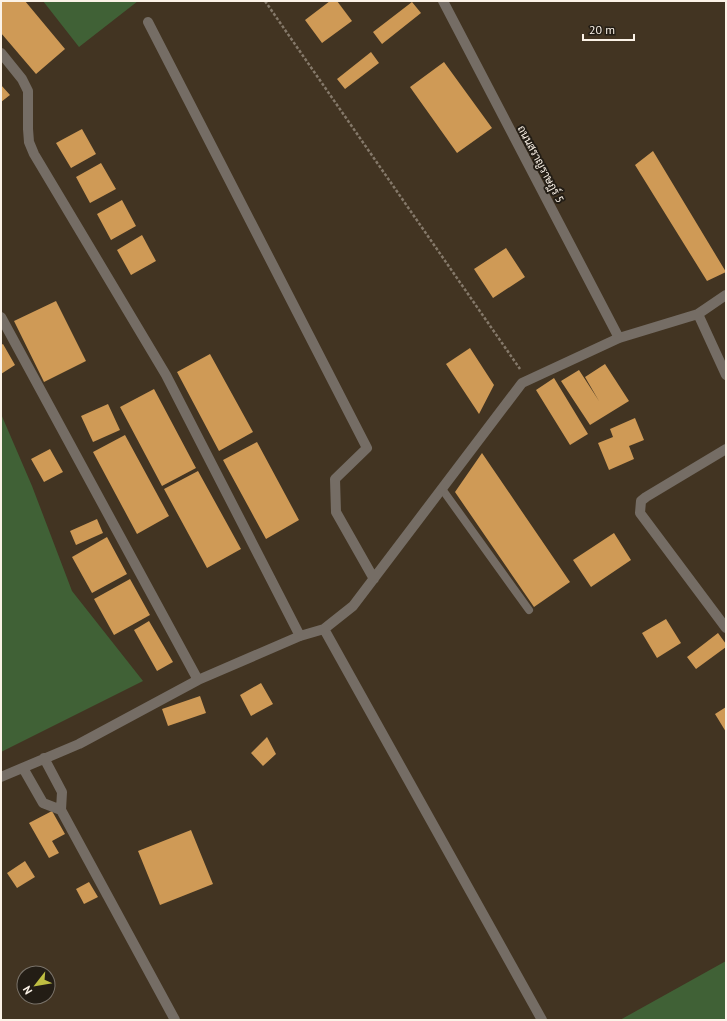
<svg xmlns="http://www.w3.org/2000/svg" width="727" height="1021" viewBox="0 0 727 1021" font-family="'PT Sans',Sarabun,sans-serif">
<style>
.green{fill:#406136}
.building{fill:#cf9a56}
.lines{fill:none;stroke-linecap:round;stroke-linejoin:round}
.path{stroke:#85796a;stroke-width:2.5;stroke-dasharray:3 2;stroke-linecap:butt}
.lane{stroke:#756d65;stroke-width:8}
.street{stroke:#756d65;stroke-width:10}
.labels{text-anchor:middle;stroke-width:4;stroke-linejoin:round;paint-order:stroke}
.street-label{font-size:11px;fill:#fbf2e7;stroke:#231d15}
</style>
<rect width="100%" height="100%" fill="#423422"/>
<path class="green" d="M43,1h95l-59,46z
M1,414l31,72 40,105 71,90 -142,71z
M726,961v59h-106z"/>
<path class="building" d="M1,1h24l40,48 -29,25 -35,-41z
M330,1h7l15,20 -30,22 -17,-23z
M412,2l9,11 -39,31 -9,-12z
M371,52l8,11 -34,26 -8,-10z
M444,62l48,66 -35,25 -47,-66z
M1,85l9,10 -9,7z
M82,129l14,25 -25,14 -15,-25z
M653,151l73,121 -19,9 -72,-116z
M101,163l15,26 -26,14 -14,-26z
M122,200l14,26 -25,14 -14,-26z
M142,235l14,26 -25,14 -14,-25z
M506,248l19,29 -32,21 -19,-29z
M56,301l30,60 -42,21 -30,-61z
M3,344l12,21 -14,9v-29z
M470,348l24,37 -15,29 -33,-50z
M210,354l43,78 -34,19 -42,-79z
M605,364l24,37 -39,24 -29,-44 18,-11 20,31 -14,-24z
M554,378l34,56 -18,11 -34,-55z
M154,389l42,79 -34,18 -42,-79z
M108,404l12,26 -27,12 -12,-26z
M635,418l9,22 -15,6 5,13 -25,11 -11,-27 15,-6 -3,-8z
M125,435l44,81 -32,18 -44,-82z
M257,442l42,78 -33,19 -43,-79z
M50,449l13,23 -19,10 -13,-23z
M482,453l88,129 -36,25 -79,-115z
M198,471l43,78 -34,19 -43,-79z
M97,519l6,14 -27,12 -6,-14z
M614,533l17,27 -40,27 -18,-27z
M107,537l20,37 -35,19 -20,-36z
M130,579l20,36 -36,20 -20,-36z
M666,619l15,24 -24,15 -15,-25z
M149,621l24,41 -16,9 -23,-41z
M718,633l8,11v3l-30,22 -9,-12z
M261,683l12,21 -22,12 -11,-21z
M200,696l6,17 -38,13 -6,-17z
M726,707v25l-11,-18z
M267,737l9,17 -13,12 -12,-13z
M52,811l13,23 -13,7 7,12 -10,5 -20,-35z
M191,830l22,54 -53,21 -22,-54z
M25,861l10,16 -18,11 -10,-15z
M89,882l9,15 -14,7 -8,-15z"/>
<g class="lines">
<path class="path" d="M265,1l255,368"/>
<path class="lane" d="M442,489l87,121"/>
<path class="street" d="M443,1l176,337
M148,22l219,426 -32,31 1,33 38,67
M1,53l21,26 6,12v38l1,13 5,12 132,221 134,261
M698,314l28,61
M1,317l197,363
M726,449l-80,48 -5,4 -1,12 86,115
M324,629l218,391
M23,768l20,35 18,7 1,-18 -18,-34
M1,777l78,-33 119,-64 102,-44 24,-7 29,-23 169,-223 97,-45 79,-24 28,-19
M61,810l114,210"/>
</g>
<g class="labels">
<g class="street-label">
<text transform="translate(541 164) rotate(62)" y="4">ถนนสราญราษฎร์ 5</text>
</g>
</g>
<rect width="727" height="1021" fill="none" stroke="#fbf2e7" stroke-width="4"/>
<g transform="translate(36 985) rotate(239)"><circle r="19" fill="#231d15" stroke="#797269"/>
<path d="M0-3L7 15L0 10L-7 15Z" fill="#bfbe42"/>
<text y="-6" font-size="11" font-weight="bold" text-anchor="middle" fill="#fbf2e7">N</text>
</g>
<path d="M583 34v6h51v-6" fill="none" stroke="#fbf2e7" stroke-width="2"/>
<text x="589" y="34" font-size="12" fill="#fbf2e7" stroke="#231d15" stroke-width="3" paint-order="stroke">20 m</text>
</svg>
